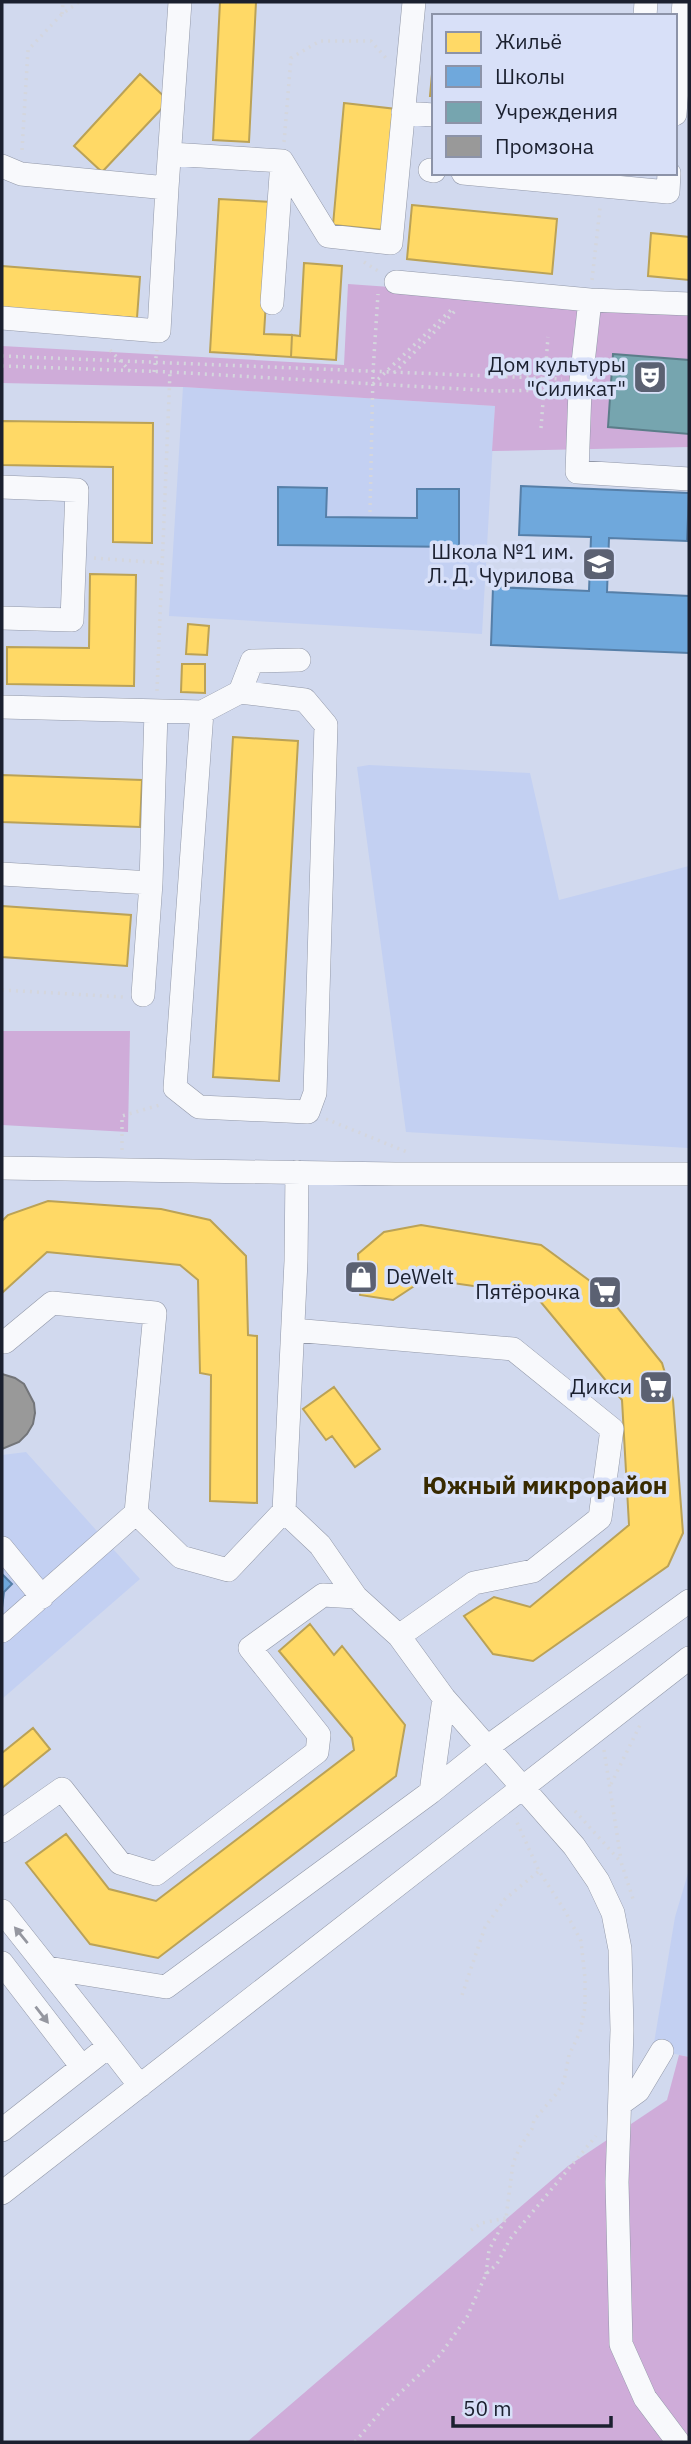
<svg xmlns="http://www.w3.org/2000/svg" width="691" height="2444" viewBox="0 0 691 2444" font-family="'IBM Plex Sans',sans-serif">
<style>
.built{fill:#c3d0f2}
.green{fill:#cfacd9}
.homes{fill:#ffd966;stroke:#bba256;stroke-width:2}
.schools{fill:#6fa8dc;stroke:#567fa8;stroke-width:2}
.public{fill:#76a5af;stroke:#5b7d89;stroke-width:2}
.industry{fill:#999;stroke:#737579;stroke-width:2}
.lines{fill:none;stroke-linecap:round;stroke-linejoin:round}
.minor-casing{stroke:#9298a8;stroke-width:24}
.path{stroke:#d4d6dd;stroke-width:3.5;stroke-dasharray:2 5;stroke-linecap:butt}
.minor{stroke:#f8f9fc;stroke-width:23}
.oneway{fill:#9597a0}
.labels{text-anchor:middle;stroke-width:7;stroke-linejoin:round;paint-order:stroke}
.poi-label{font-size:21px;fill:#1b202f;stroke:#d8e0f8;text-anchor:end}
.quarter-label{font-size:24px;font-weight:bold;fill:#382a00;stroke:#d8e0f8}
</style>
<rect width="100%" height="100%" fill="#d1d9ee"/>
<path class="built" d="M183,387l312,19 -13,228 -313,-18z
M369,765l161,8 29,127 130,-34v282l-283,-16 -49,-365z
M26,1452l114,127 -138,120v-244z
M689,1870v187l-36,-8 22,-132z"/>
<path class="green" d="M348,284l341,24v139l-197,4 3,-45 -312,-19 -181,-4v-37l342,19z
M2,1031h128l-2,101 -126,-7z
M679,2055l10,2v385h-442l321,-276 99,-66z"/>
<path class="homes" d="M220,2h36l-7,140 -36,-2z
M434,52v44h-4z
M140,74l29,27 -67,71 -28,-26z
M344,103l52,6 -12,121 -51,-5z
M219,199l53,3 -8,132 28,1 -1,22 -81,-5z
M412,205l145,14 -5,55 -145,-15z
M651,233l38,4v43l-41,-4z
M304,263l38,3 -6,94 -45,-3 1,-22 8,1z
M2,266l138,11 -3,41 -135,-10z
M2,421l151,2 -1,120 -39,-1v-75l-111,-2z
M90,574l46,1 -2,111 -127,-2v-37l82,1z
M188,624l21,2 -2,29 -21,-1z
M182,664h23v29l-24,-1z
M233,737l65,4 -19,340 -66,-4z
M2,775l140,5 -2,47 -138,-5z
M2,906l129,9 -4,51 -125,-9z
M48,1201l113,8 49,11 36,36 2,79 9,1v167l-47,-2 1,-126 -11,-2 -2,-93 -18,-15 -133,-13 -45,41v-72l6,-6z
M421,1225l120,20 64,47 57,71 11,37 10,133 -15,33 -135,95 -40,-7 -29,-38 30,-19 36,10 99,-82 -7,-125 -87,-105 -110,-16 -32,21 -33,-5 -2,-41 26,-22z
M334,1387l46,62 -25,18 -23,-31 -6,4 -23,-31z
M310,1624l24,31 8,-9 63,79 -9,51 -238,182 -68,-14 -64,-81 40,-29 43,55 47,12 198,-151 -2,-12 -73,-87z
M33,1728l17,21 -48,39v-35z"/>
<path class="schools" d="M521,486l168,7 -2,48 -78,-3 -2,54 82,4v57l-198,-8 2,-58 96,4 2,-54 -72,-2z
M278,487l49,1 -1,29 91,1v-29h42v58l-181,-2z
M2,1574l10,10 -8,8 -2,16z"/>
<path class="public" d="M613,354l76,6v74l-81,-7z"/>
<path class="industry" d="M2,1374l13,4 9,6 10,19 1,10 -2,11 -6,10 -8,8 -17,7z"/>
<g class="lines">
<g class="minor-casing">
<path id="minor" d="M645,16l1,-14
M403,113l31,2
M675,114l9,-112
M170,154l112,7 -10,142
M282,161l46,75 63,7 23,-241
M2,166l19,8 146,14 13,-186
M430,170l4,1
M463,173l205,19 1,-19
M396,282l194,18
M689,304l-99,-4 -10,90 -3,82 112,7
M2,318l157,13 8,-143
M2,487l75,3 -5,130 -70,-2
M240,692l12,-31 47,-1
M2,707l200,5 38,-20 65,8 21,25 -11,368 -7,19 -109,-5 -24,-19 27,-376
M2,874l149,9
M143,995l8,-112 5,-172
M2,1168l393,6h294
M293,1330l220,19 99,80 -12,89 -67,53 -59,12 -75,53
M2,1342h3l47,-39 103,10 -19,200 -134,118
M284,1511l36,34 36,52 43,39 45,62 130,148 24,35 15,32 7,36 2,81 -5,152 4,162 24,54 33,44
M136,1513l45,44 47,13 56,-59 12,-250 1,-89
M2,1548l40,49
M431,1792l13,-94
M2,1831l60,-42 58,74 36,11 161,-122 2,-17 -69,-87 73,-53 33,2
M2,1911l107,135
M2,1963l80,104
M48,1968l118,19 265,-195 55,-44 203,-147
M620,2104l18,-13 24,-40
M2,2130l107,-84 31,40
M2,2193l687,-535"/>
</g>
<path class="path" d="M62,14l1,-12
M284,142l7,-84 29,-17h51l15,17
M22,150l6,-100 34,-36 17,-12
M364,262l14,9
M592,280l8,-72
M110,350l20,21
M2,356l560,23
M2,366l168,6 325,19 64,-1
M154,372l3,-22
M394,373l63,-64
M373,384l80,-76
M601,393l9,1
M541,428l7,-91
M370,512l3,-140 5,-78
M94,558l69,5
M157,691l13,-319
M2,990l121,7
M326,1119l81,33
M122,1150v-34l41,-12
M604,1750l17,110
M611,1784l29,-59
M575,1811l46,51 13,40
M462,1995l23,-68 20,-28 34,-28
M471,2230l11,-7 24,-5
M486,2274l3,-24 17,-32 7,-55 8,-18 11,-16 2,-9 23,-27 7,-12 5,-26 11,-23 5,-25v-29l-4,-37 -16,-30 -26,-40 -24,-53
M355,2442l28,-33 57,-54 27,-38 19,-43 11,-10 13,-25 86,-103"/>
<use href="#minor" class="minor"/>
</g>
<defs><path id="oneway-solid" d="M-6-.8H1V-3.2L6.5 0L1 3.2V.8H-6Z" transform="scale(1.75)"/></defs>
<g class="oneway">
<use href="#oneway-solid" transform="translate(21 1935) rotate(-129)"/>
<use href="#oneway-solid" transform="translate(42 2015) rotate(52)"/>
</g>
<defs>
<g id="theatre-square" transform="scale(1.75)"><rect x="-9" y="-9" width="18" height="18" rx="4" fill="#5b6172" stroke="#d8e0f8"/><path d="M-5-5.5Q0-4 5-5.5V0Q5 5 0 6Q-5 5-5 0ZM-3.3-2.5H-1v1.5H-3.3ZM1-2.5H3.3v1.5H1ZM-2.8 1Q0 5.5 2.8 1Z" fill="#fff"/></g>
<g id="school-square" transform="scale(1.75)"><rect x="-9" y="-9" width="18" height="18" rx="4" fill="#5b6172" stroke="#d8e0f8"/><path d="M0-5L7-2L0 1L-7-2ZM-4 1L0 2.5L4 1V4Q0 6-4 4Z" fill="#fff"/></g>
<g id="shop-square" transform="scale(1.75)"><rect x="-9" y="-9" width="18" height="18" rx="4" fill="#5b6172" stroke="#d8e0f8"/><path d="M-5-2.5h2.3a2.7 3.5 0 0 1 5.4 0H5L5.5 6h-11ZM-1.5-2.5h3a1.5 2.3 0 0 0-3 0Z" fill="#fff"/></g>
<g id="supermarket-square" transform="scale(1.75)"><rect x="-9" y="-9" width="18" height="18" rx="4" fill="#5b6172" stroke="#d8e0f8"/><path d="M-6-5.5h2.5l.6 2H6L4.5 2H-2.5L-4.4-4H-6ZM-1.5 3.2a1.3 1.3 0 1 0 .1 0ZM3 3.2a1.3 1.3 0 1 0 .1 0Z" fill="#fff"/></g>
</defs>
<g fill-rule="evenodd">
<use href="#theatre-square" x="650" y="377"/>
<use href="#school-square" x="599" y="564"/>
<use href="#shop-square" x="361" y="1277"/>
<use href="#supermarket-square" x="605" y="1292"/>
<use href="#supermarket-square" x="656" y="1387"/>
</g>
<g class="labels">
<g class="poi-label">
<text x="626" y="372">Дом культуры<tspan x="626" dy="24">"Силикат"</tspan></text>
<text x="574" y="559">Школа №1 им.<tspan x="574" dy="24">Л. Д. Чурилова</tspan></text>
<text x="386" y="1284" text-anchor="start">DeWelt</text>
<text x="580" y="1299">Пятёрочка</text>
<text x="632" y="1394">Дикси</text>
</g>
<g class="quarter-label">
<text x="545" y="1494">Южный микрорайон</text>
</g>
</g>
<rect width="691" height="2444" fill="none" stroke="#1b202f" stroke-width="7"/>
<rect x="432" y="14" width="245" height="161" fill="#d8e0f8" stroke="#8c93a8" stroke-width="2"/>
<rect x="446" y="32" width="35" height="21" fill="#ffd966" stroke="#8c93a8" stroke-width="2"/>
<text x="495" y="49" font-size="21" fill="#1b202f">Жильё</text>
<rect x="446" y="66" width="35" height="21" fill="#6fa8dc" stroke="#8c93a8" stroke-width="2"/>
<text x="495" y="84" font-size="21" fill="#1b202f">Школы</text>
<rect x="446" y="102" width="35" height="21" fill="#76a5af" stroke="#8c93a8" stroke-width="2"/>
<text x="495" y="119" font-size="21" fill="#1b202f">Учреждения</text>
<rect x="446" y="136" width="35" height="21" fill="#999999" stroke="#8c93a8" stroke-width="2"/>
<text x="495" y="154" font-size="21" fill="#1b202f">Промзона</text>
<path d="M453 2416v10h158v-10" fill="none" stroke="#1b202f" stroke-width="3.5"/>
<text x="463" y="2416" font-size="21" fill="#1b202f" stroke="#d8e0f8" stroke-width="5" paint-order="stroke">50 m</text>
</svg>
